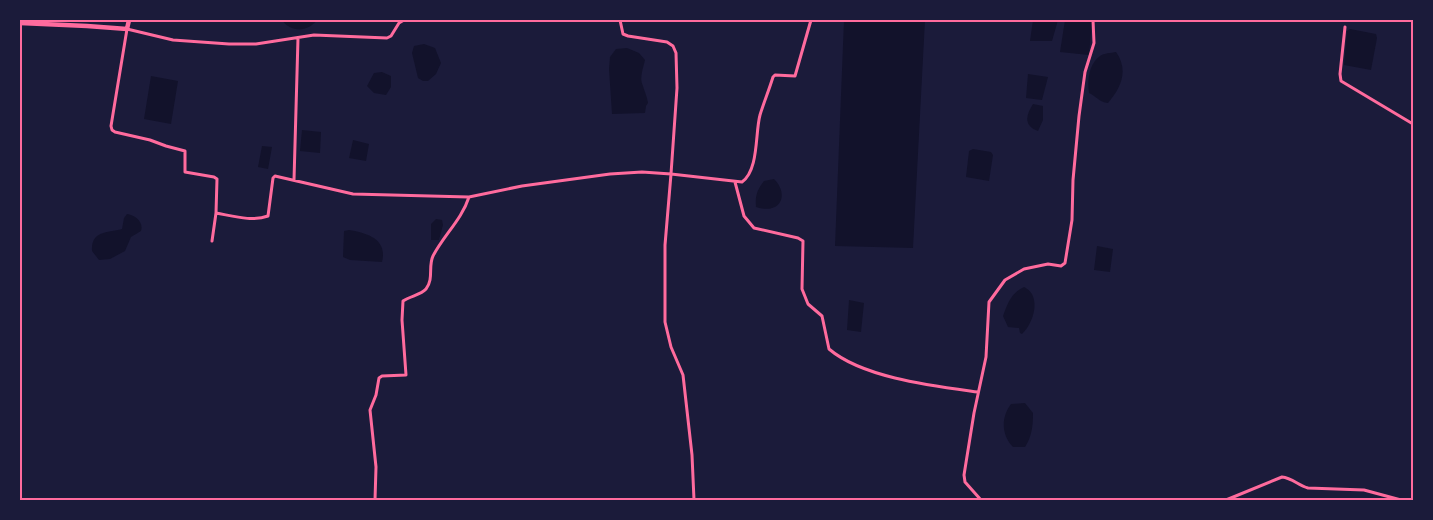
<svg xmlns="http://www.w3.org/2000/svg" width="1433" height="520" viewBox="0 0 1433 520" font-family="'Source Sans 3',sans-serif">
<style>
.water{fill:#12122b}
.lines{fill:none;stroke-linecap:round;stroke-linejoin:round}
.minor{stroke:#ff6b9d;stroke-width:3}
.secondary{stroke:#ff6b9d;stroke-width:4.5}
.neatline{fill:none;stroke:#ff6b9d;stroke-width:2}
</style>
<rect width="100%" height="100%" fill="#1b1b3a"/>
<path class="water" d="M282,20h35c-9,12 -26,13 -35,0z
M844,20h81l-12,228 -78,-2z
M1033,20h25l-6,21h-22z
M1065,20l27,1 -3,34 -29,-3z
M1350,29l26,5 1,4 -6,32 -27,-5 3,-34z
M424,44l11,4 6,15 -5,11 -8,7h-5l-5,-3 -6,-25 2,-7z
M627,48l12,5 6,7c-2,9 -6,18 -2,26 2,7 4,10 5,17l-2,3 -1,7 -33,1 -3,-45 1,-12 6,-8z
M1116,52c13,18 5,36 -8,51 -9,-1 -12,-7 -19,-10 -2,-13 0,-29 11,-37 4,-3 11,-3 16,-4z
M382,72l9,4v11l-5,8 -12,-2 -7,-7 7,-13z
M1028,74l20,3 -6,23 -16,-2z
M151,76l27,5 -7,43 -27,-5z
M1033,104l10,2v14l-5,11c-15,-5 -12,-16 -5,-27z
M302,130l19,2 -1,21 -20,-2z
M353,140l16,4 -3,17 -17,-3z
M262,146l10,1 -4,22 -10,-2z
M973,149l18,3 2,3 -4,26 -23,-4 3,-26z
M774,179c16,16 6,36 -18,28 -1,-11 1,-17 8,-26z
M127,214c8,1 17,8 14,17l-10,6 -6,14 -15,8 -11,1 -7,-9c-1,-20 14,-18 30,-22l2,-11z
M436,219l6,1 1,5 -4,15h-8v-16z
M349,230c18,3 39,9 33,32l-32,-2 -7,-3 1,-26z
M1097,246l16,3 -3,23 -16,-2z
M1024,287c18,8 10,36 -2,47l-2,-1 -1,-5 -11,-1 -5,-11c5,-13 8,-23 21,-29z
M849,300l15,3 -3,29 -14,-2z
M1025,403l8,10c0,13 -1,23 -8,34h-12c-12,-12 -12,-30 -2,-43z"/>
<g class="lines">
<path class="minor" d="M620,20l3,14 5,2 39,6 6,4 3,7 1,35 -6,86 71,8c17,-12 13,-49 18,-67 4,-13 9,-25 13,-38l2,-2 20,1 16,-56
M1345,27l-5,47 1,7 72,43
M294,180l4,-142
M735,182l9,34 10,12 44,10 5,3 -1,48 6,15 14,12 7,33c34,29 105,37 149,43
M216,213c17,3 36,9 52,3l5,-38 2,-2 78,18 116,3 53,-11 88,-12 32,-2 29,2 -6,71v77l6,25 12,28 9,80 2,45
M212,241l4,-28 1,-34 -3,-2 -29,-5v-21l-19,-5 -16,-6 -35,-8 -3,-2 -1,-4 16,-97 46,11 56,4h27l58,-9 73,3 4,-2 8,-13 5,-3
M375,500l1,-33 -6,-57 6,-15 3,-17 3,-2 24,-1 -4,-55 1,-19c7,-5 18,-6 23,-12 8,-10 2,-23 7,-33 11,-21 29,-37 36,-59
M981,500l-16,-18 -1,-7 10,-62 12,-56 3,-55 16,-22 19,-11 24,-5 13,2 4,-3 7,-43 1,-40 6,-64 6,-44 9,-29 -1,-23
M1226,500l56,-23c10,1 16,8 26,11l56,2 37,10"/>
<path class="secondary" d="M20,23l67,3 40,3 2,-9"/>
</g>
<rect width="1433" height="520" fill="none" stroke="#1b1b3a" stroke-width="42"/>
<rect x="21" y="21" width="1391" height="478" class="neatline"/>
</svg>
